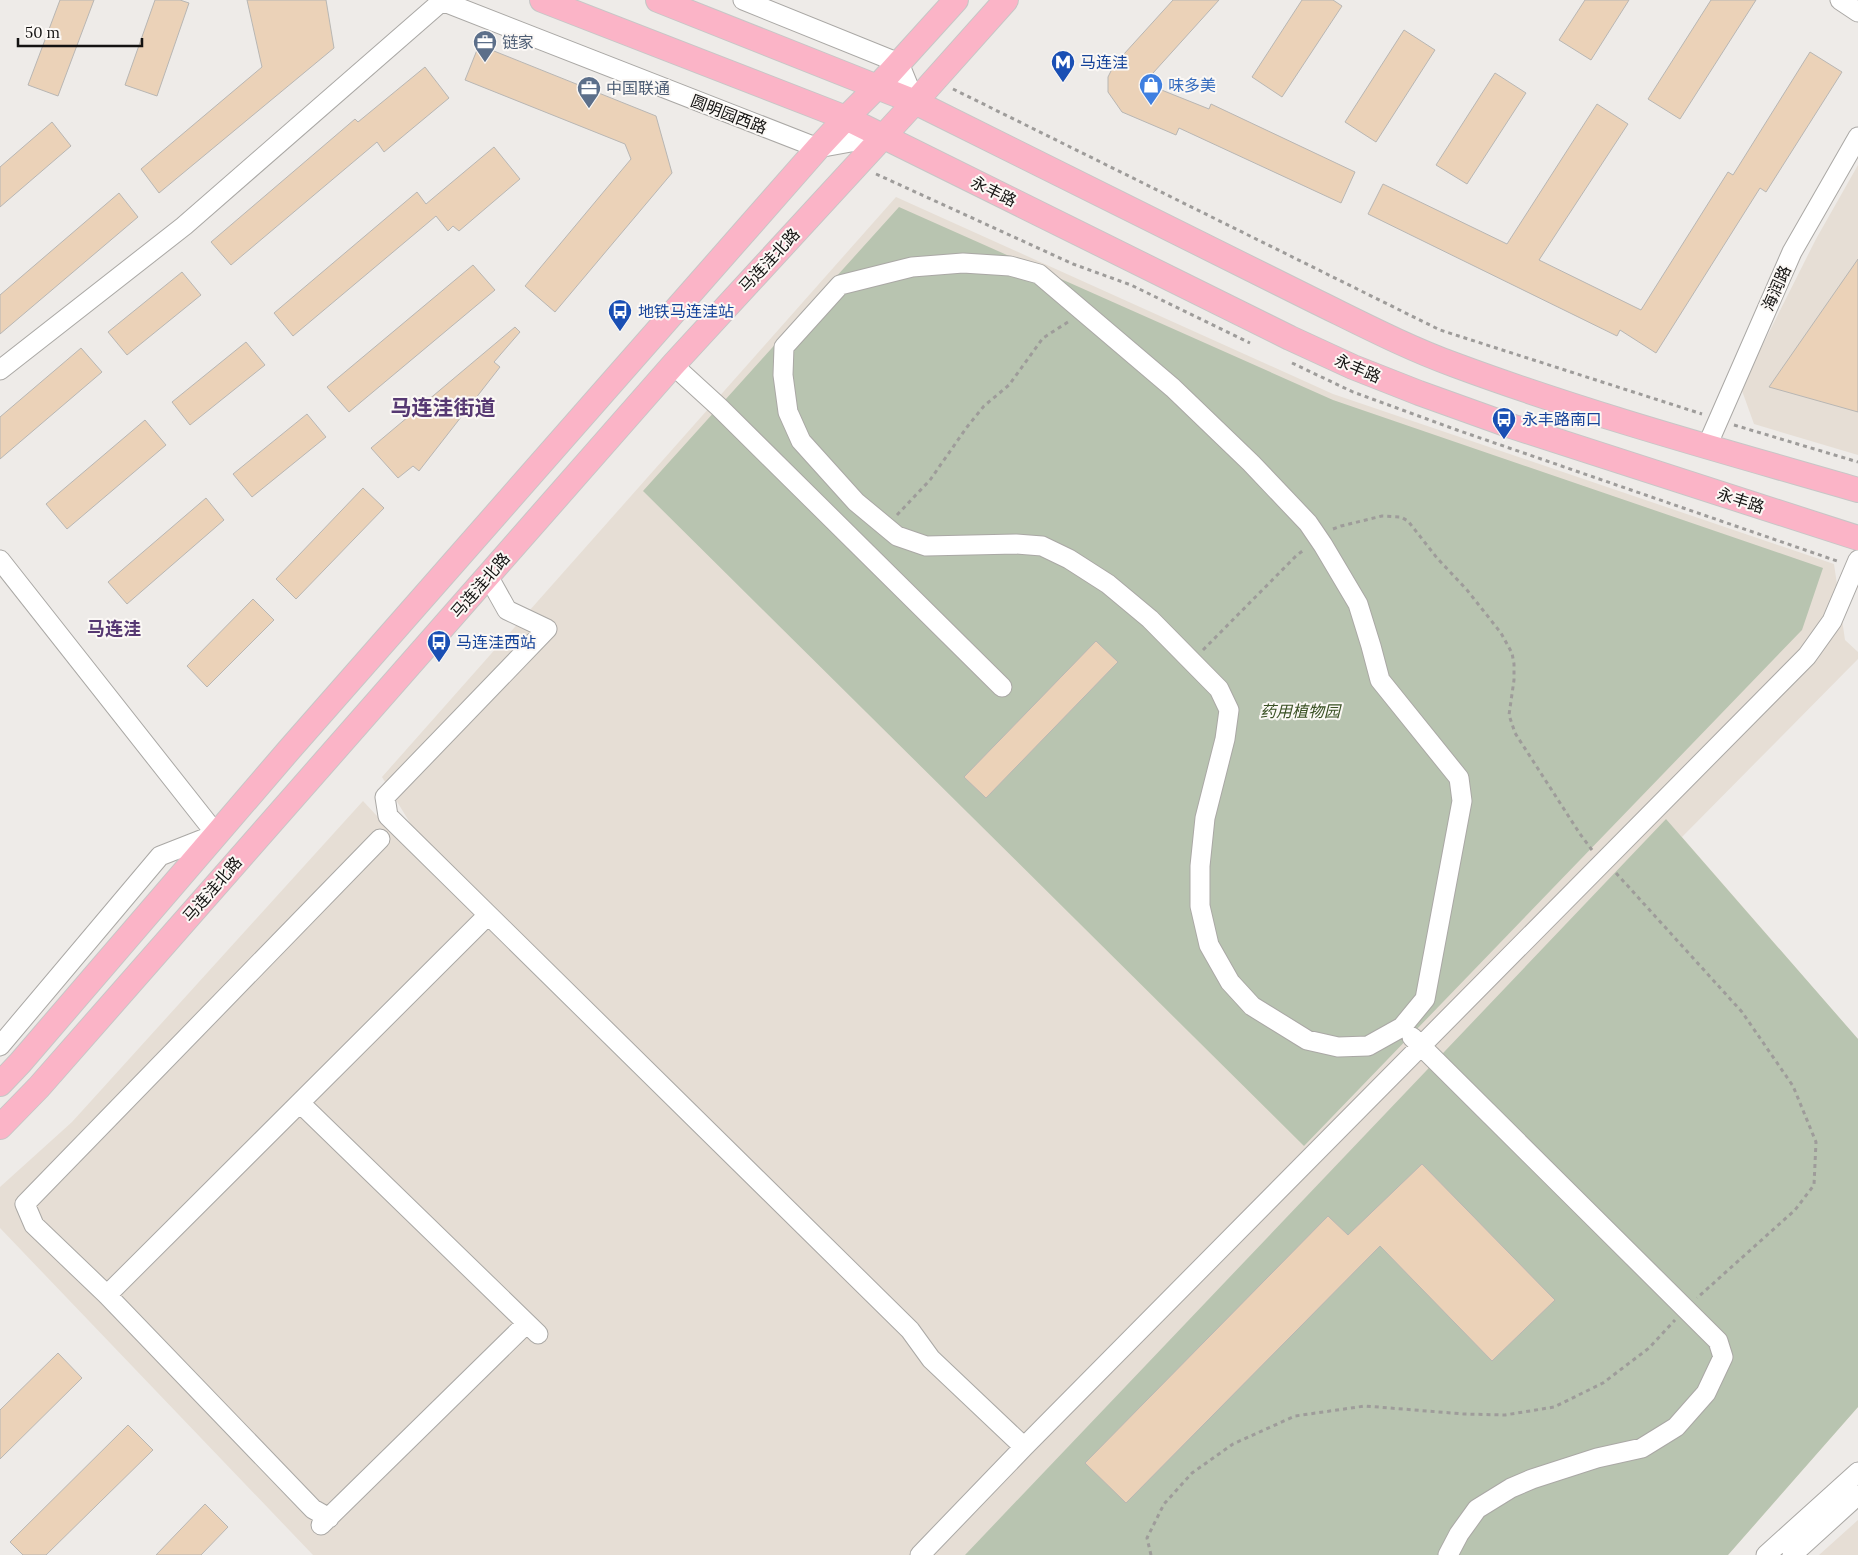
<svg xmlns="http://www.w3.org/2000/svg" width="1858" height="1555" viewBox="0 0 1858 1555" font-family="Lora,'Noto Sans SC',serif">
<style>
.built{fill:#e6ded5}
.green{fill:#b8c4b0}
.building{fill:#ebd2b8;stroke:#b8b6b3}
.lines{fill:none;stroke-linecap:round;stroke-linejoin:round}
.minor-casing{stroke:#aaa8a5;stroke-width:21}
.major-casing{stroke:#c7c6c6;stroke-width:26}
.path{stroke:#9e9c9a;stroke-width:3;stroke-dasharray:4 4;stroke-linecap:butt}
.minor{stroke:#fff;stroke-width:19}
.major{stroke:#fbb4c7;stroke-width:24}
.labels{text-anchor:middle;stroke-width:4;stroke-linejoin:round;paint-order:stroke}
.service-label{font-size:16px;fill:#4e5e75;stroke:#fbf8f5;text-anchor:start}
.transit-label{font-size:16px;fill:#164399;stroke:#fbf8f5;text-anchor:start}
.shop-label{font-size:16px;fill:#366cbe;stroke:#fbf8f5;text-anchor:start}
.street-label{font-size:16px;fill:#141312;stroke:#fbf8f5}
.park-label{font-size:16px;font-style:italic;fill:#395023;stroke:#fbf8f5}
.neighbourhood-label{font-size:18px;font-weight:bold;fill:#563872;stroke:#fbf8f5}
.district-label{font-size:21px;font-weight:bold;fill:#563872;stroke:#fbf8f5}
</style>
<rect width="100%" height="100%" fill="#eeebe8"/>
<path class="built" d="M1858,165v290l-104,-31 -13,-36 75,-149z
M896,197l437,197 501,170 11,76 13,12v7l-176,178 176,202v368l-130,148h-1415l-313,-327v-41l72,-65 291,-321 43,46 12,-11 -36,-59z
M1858,1520v35h-39z"/>
<path class="green" d="M899,207l434,193 490,168 -21,62 -498,516 -661,-655z
M1666,819l192,220v368l-130,148h-763z"/>
<path class="building" d="M60,0h34l-36,96 -30,-11z
M155,0h25l9,3 -32,93 -32,-11z
M247,0h79l8,48 -175,145 -18,-24 121,-102z
M1173,0h46l-75,83 65,26 2,-5 144,68 -14,31 -162,-75 -3,7 -54,-23 -14,-20v-15l6,-12z
M1302,0h31l9,6 -60,91 -30,-20z
M1585,0h44l-38,60 -32,-20z
M1711,0h45l-76,119 -32,-20z
M1404,30l31,20 -59,92 -31,-20z
M479,45l177,71 16,57 -117,139 -30,-26 106,-127 -6,-15 -160,-64z
M1810,52l32,20 -76,120 -6,-4 -104,165 -36,-23 -3,6 -249,-122 15,-30 124,60 90,-140 31,20 -89,136 102,50 87,-138 5,3z
M425,67l24,31 -65,54 -7,-10 -146,123 -20,-23 144,-123 3,3z
M1495,73l31,20 -59,91 -31,-19z
M52,122l19,24 -71,61v-40z
M494,147l26,32 -61,52 -6,-5 -5,5 -12,-15 -143,120 -19,-23 143,-121 9,12z
M119,193l19,24 -138,117v-39z
M1858,259v153l-89,-25z
M473,265l22,25 -146,122 -22,-25z
M182,272l19,23 -74,60 -19,-23z
M515,327l5,5 -26,30 6,5 -81,104 -6,-5 -15,12 -27,-30z
M246,342l19,23 -75,60 -18,-23z
M81,348l21,24 -102,87v-42z
M307,414l19,23 -74,60 -19,-23z
M145,420l21,25 -99,84 -21,-25z
M363,488l21,20 -88,91 -20,-20z
M206,498l18,22 -97,84 -19,-22z
M253,599l21,21 -67,67 -20,-21z
M1096,641l22,21 -132,136 -22,-21z
M1422,1164l133,136 -63,61 -112,-115 -254,257 -41,-40 243,-247 20,19z
M58,1353l24,25 -82,81v-49z
M128,1425l25,25 -107,105h-23l-13,-13z
M205,1504l23,23 -27,28h-45z"/>
<g class="lines">
<g class="minor-casing">
<path id="minor" d="M439,0l379,148 66,-12
M743,0l156,63 16,39
M1840,0l18,12
M963,263l47,3 29,8 134,114 78,75 57,60 15,22 35,59 13,42 9,34 79,98 3,23 -37,198 -23,28 -34,19 -30,1 -31,-7 -55,-34 -22,-24 -21,-37 -9,-39v-40l5,-48 20,-79 4,-29 -10,-21 -69,-70 -42,-35 -39,-25 -27,-13 -26,-2 -90,2 -29,-10 -41,-34 -55,-61 -13,-29 -5,-37 1,-28 56,-62 72,-18z
M673,365l46,42 283,280
M0,370l184,-144 258,-225
M1707,446l85,-194 66,-115
M0,560l216,274 -56,22 -160,190
M488,576l19,34 40,19 -162,168 3,19 522,514 21,29 93,88
M1412,1037l306,304 5,16 -17,36 -30,34 -34,21 -45,10 -65,21 -21,9 -34,21 -18,25 -11,21
M300,1103l238,231
M107,1295l381,-380
M329,1518l-16,-9 -206,-214 -73,-70 -9,-21 355,-365
M321,1525l205,-201
M920,1555l104,-108 783,-791 25,-35 26,-61
M1766,1555l92,-83
M1792,1555l66,-60"/>
</g>
<g class="major-casing">
<path id="major" d="M542,0l304,118 444,220 63,29 66,26 92,33 347,112
M658,0l257,102 402,200c45,22 91,46 138,63 132,49 268,86 403,125
M0,1084l20,-21 269,-313 529,-602 28,-30 32,-32 78,-86
M0,1127l39,-40 634,-722 242,-263 91,-102"/>
</g>
<path class="path" d="M953,89l487,241 262,84
M876,174l197,90 58,21 119,58
M1292,363l61,29 104,38 383,132
M1734,425l124,37
M897,515l33,-35 37,-53 17,-21 25,-21 34,-47 25,-16
M1333,529l8,-3 41,-10 19,1 7,4 29,37 30,32 34,43 11,20 2,11v16l-5,35 6,18 65,101 12,16
M1203,650l93,-94 9,-7
M1616,873l126,139 51,74 23,56 -2,43 -19,25 -98,88
M1151,1555l-4,-17 17,-34 28,-31 41,-29 62,-28 70,-10 99,8 41,1 49,-8 49,-24 46,-35 26,-28"/>
<use href="#minor" class="minor"/>
<use href="#major" class="major"/>
</g>
<defs>
<g id="office-pin" transform="scale(1.25)"><path d="M0 17L-7.5 6A9.5 9.5 0 1 1 7.5 6Z" fill="#5c6f8a" stroke="#fbf8f5"/><path d="M-6-3h4V-5.5h4V-3h4V5H-6ZM-1-4.5V-3h2v-1.5ZM-6 0V1H6V0Z" fill="#fff"/></g>
<g id="metro-pin" transform="scale(1.25)"><path d="M0 17L-7.5 6A9.5 9.5 0 1 1 7.5 6Z" fill="#1a4fb4" stroke="#fbf8f5"/><path d="M-5.5 5V-5H-3L0 0L3-5H5.5V5H3V-.5L0 4L-3-.5V5Z" fill="#fff"/></g>
<g id="shop-pin" transform="scale(1.25)"><path d="M0 17L-7.5 6A9.5 9.5 0 1 1 7.5 6Z" fill="#3f7fe0" stroke="#fbf8f5"/><path d="M-5-2.5h2.3a2.7 3.5 0 0 1 5.4 0H5L5.5 6h-11ZM-1.5-2.5h3a1.5 2.3 0 0 0-3 0Z" fill="#fff"/></g>
<g id="bus-pin" transform="scale(1.25)"><path d="M0 17L-7.5 6A9.5 9.5 0 1 1 7.5 6Z" fill="#1a4fb4" stroke="#fbf8f5"/><path d="M-5-6H5V4H4V6H2V4H-2V6H-4V4H-5ZM-3.5-4V0h7V-4ZM-3.5 1.2v1.5H-2V1.2ZM2 1.2v1.5H3.5V1.2Z" fill="#fff"/></g>
</defs>
<g fill-rule="evenodd">
<use href="#office-pin" x="485" y="42"/>
<use href="#metro-pin" x="1063" y="62"/>
<use href="#shop-pin" x="1151" y="85"/>
<use href="#office-pin" x="589" y="88"/>
<use href="#bus-pin" x="620" y="311"/>
<use href="#bus-pin" x="1504" y="419"/>
<use href="#bus-pin" x="439" y="642"/>
</g>
<g class="labels">
<g class="service-label">
<text x="502" y="48">链家</text>
<text x="606" y="94">中国联通</text>
</g>
<g class="transit-label">
<text x="1080" y="68">马连洼</text>
<text x="638" y="317">地铁马连洼站</text>
<text x="1522" y="425">永丰路南口</text>
<text x="456" y="648">马连洼西站</text>
</g>
<g class="shop-label">
<text x="1168" y="91">味多美</text>
</g>
<g class="street-label">
<text transform="translate(729 114) rotate(21)" y="6">圆明园西路</text>
<text transform="translate(994 191) rotate(26)" y="6">永丰路</text>
<text transform="translate(769 260) rotate(-47)" y="6">马连洼北路</text>
<text transform="translate(1776 288) rotate(-66)" y="6">海润路</text>
<text transform="translate(1358 368) rotate(23)" y="6">永丰路</text>
<text transform="translate(1741 500) rotate(18)" y="6">永丰路</text>
<text transform="translate(480 585) rotate(-49)" y="6">马连洼北路</text>
<text transform="translate(212 889) rotate(-49)" y="6">马连洼北路</text>
</g>
<g class="park-label">
<text x="1300" y="717">药用植物园</text>
</g>
<g class="neighbourhood-label">
<text x="114" y="635">马连洼</text>
</g>
<g class="district-label">
<text x="443" y="415">马连洼街道</text>
</g>
</g>
<path d="M18 38v8h124v-8" fill="none" stroke="#141312" stroke-width="2.5"/>
<text x="25" y="38" font-size="15" fill="#141312" stroke="#fbf8f5" stroke-width="4" paint-order="stroke">50 m</text>
</svg>
